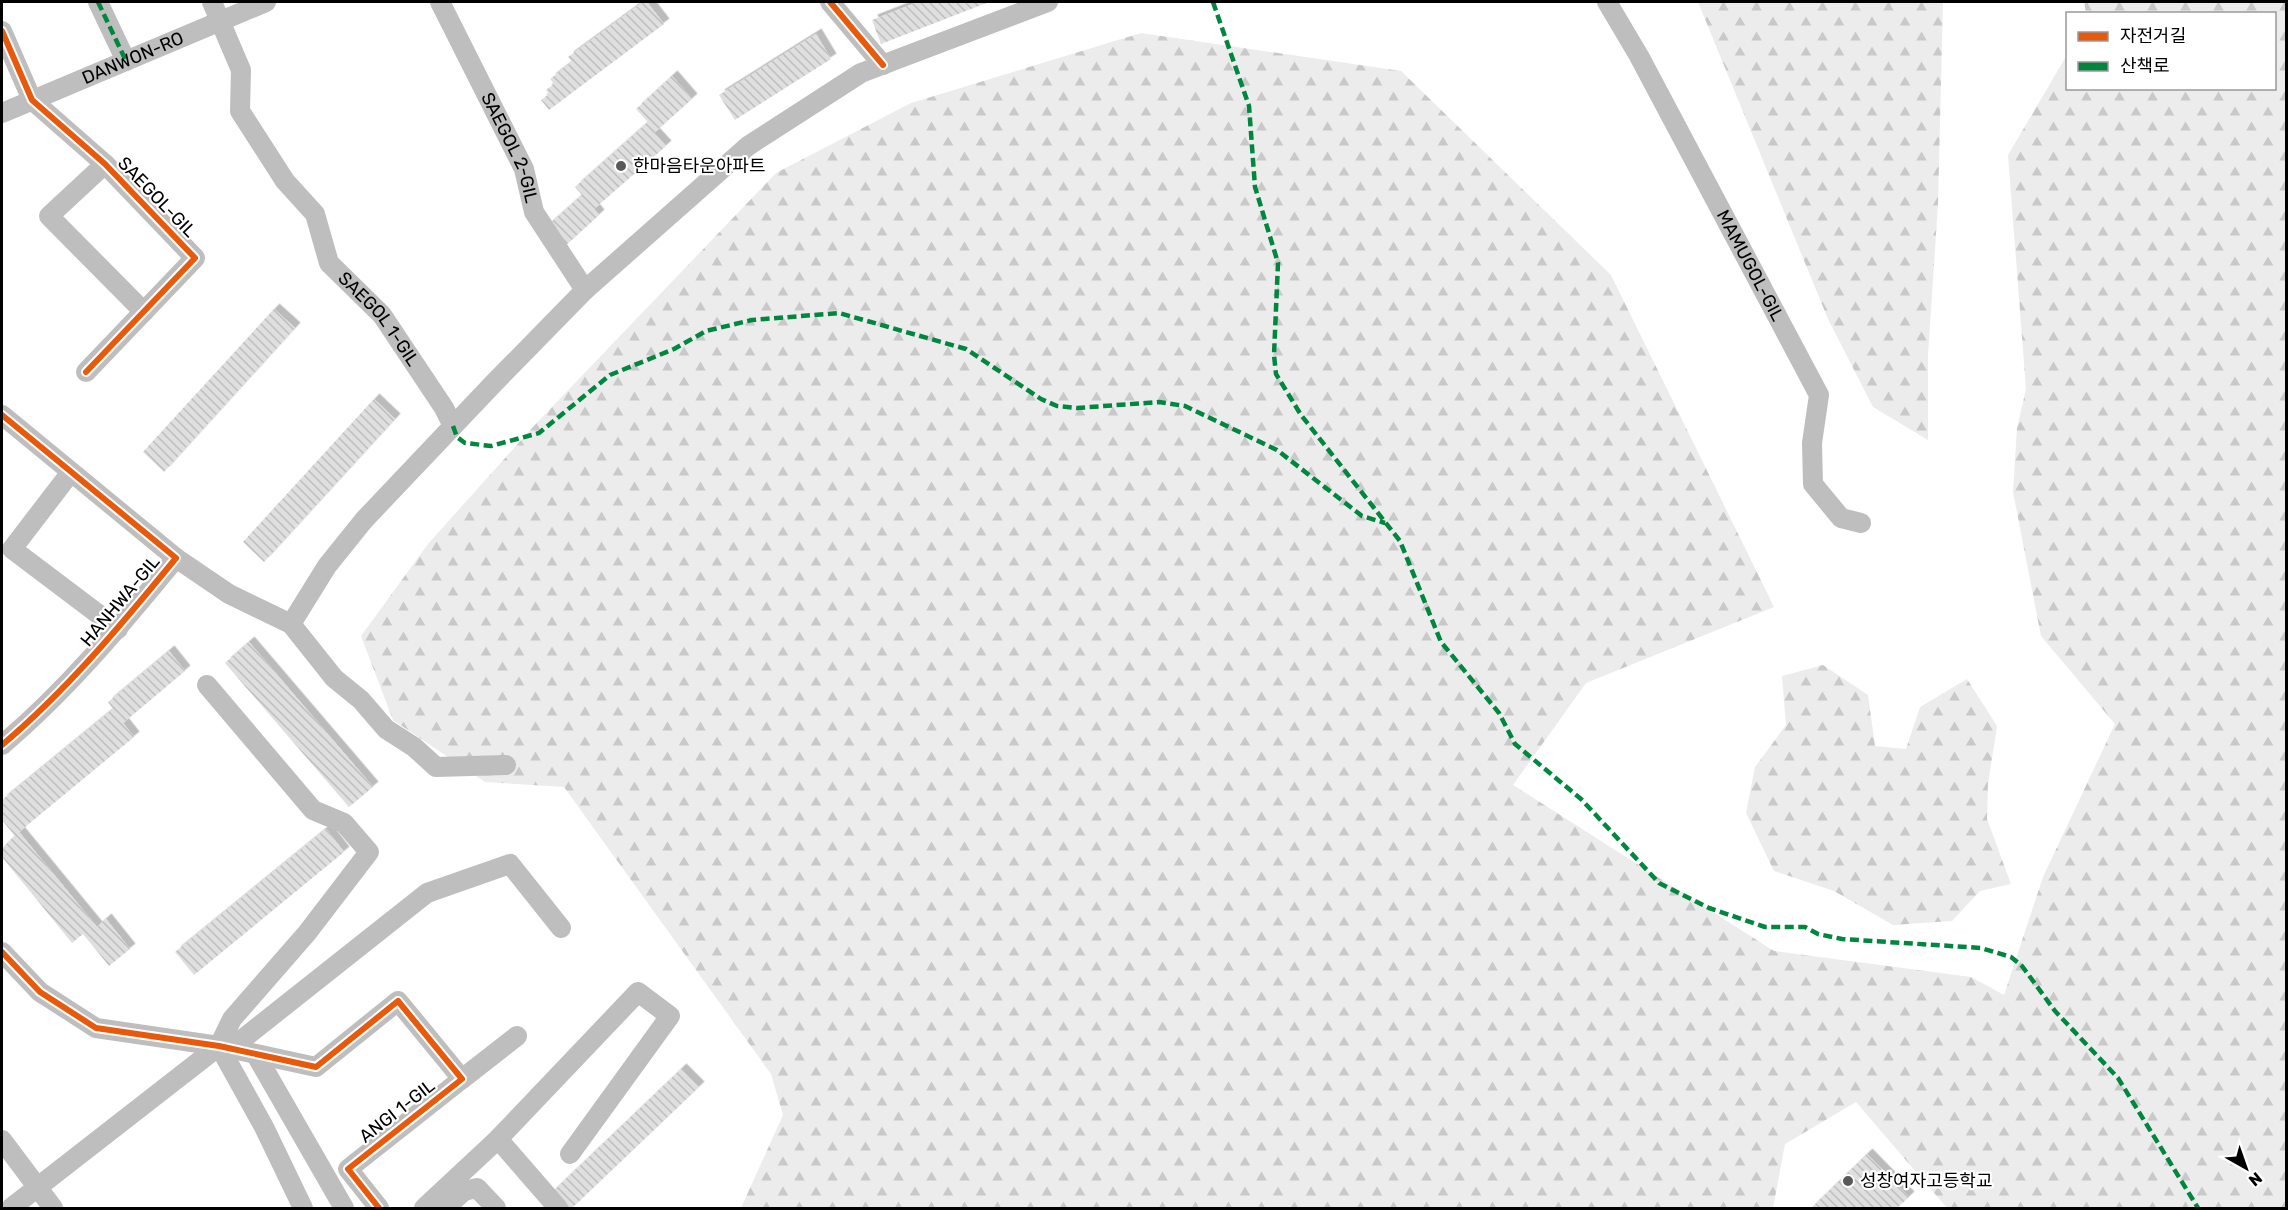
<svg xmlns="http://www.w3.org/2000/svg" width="2288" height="1210" viewBox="0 0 2288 1210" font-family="Rubik,'Noto Sans KR',sans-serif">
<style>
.forest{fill:url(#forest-firs)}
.building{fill:url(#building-back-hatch);filter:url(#shadow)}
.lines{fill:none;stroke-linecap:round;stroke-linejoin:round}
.minor{stroke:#bebebe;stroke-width:20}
.quiet{stroke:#00873e;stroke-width:4.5;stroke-dasharray:9 4.5;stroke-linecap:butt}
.cycleway-casing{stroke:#fff;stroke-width:10}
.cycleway{stroke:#e8590c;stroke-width:6}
.poi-dot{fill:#595959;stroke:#fff;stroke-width:2}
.labels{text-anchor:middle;stroke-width:4.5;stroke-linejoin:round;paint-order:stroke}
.street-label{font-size:18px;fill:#000;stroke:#fff}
.poi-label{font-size:18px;fill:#000;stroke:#fff;text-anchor:start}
</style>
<defs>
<pattern id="forest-firs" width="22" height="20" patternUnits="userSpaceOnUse" patternTransform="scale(1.5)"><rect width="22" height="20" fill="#ececec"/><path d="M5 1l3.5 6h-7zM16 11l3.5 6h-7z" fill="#c9c9c9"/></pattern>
<pattern id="building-back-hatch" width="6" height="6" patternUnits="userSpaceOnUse" patternTransform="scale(1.5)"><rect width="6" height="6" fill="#dfdfdf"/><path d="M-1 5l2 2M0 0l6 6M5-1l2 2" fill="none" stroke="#bebebe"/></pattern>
<filter id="shadow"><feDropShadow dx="5.5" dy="-5.5" stdDeviation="0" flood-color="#0004"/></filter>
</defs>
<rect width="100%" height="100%" fill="#fff"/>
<path class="forest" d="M1698,2h245l-5,202 -10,151v85l-55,-33 -45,-88z
M2084,2h202v1206h-339l-91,-106 -71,42 -12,64h-1032l42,-93 -12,-41 -207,-287 -79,-5 -92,-62 -32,-84 67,-92 103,-115 245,-256 135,-70 230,-70 260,38 210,204 163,332 -188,76 -73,102 261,166 197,26 33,18 39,-118 72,-153 -74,-88 -28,-144 4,-64 9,-39 -18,-234 59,-100 1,33h206v-74l-188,-1z
M1823,665l45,30 7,51 31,3 14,-42 47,-28 30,47 -9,58 -1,35 24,65 -31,7 -28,30 -59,4 -59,-34 -60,-20 -28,-58 9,-46 31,-42 -4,-49z"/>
<path class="building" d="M643,2h4l17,22 -115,86 -8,-10 8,-6 -3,-4 8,-6 -4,-5 22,-17 -4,-5z
M918,2h71l-108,42 -9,-24z
M816,34l15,25 -96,61 -16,-25z
M672,76l20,23 -38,34 12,13 -72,63 5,6 -35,32 -18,-20 36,-32 -7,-8 73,-65 -12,-13z
M274,309l21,19 -131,144 -21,-20z
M374,399l21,20 -131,143 -21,-20z
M249,642l124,145 -24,20 -124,-144z
M169,651l16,20 -62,52 11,14 -115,95 78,95 9,-8 24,30 -21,17 -26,-32 -11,9 -70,-86v-9l13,-12 -13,-16v-20l111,-91 -5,-7z
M326,829l18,23 -150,123 -19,-23z
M681,1069l18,18 -127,121h-4l-16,-16z
M1867,1154l42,43 -12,11h-86z"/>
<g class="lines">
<g class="minor">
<path d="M98,2l28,59"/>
<path id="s1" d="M212,2l29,68 -1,41 45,70 30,33 14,49 53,52 62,93 9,18"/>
<path id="s2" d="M440,2l84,167 10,43 51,78"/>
<path d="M830,2l53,63"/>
<path id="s3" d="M1607,2l32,54 180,339 -7,48 1,41 28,34 20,5"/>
<path d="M2,31l30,69 73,64 90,94 -109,114"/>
<path id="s4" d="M2,113l264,-111"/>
<path d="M105,164l-56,52 95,96"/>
<path d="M2,415l174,143 53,36 62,30 43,54 27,22 25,29 28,18 22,20 70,-2"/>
<path d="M71,472l-59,77 106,80"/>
<path d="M291,624l36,-58 37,-46 129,-136 92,-94 163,-144 113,-73 187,-71"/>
<path d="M2,745c65,-55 120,-121 174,-187"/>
<path d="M2,952l38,40 56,36 123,18 97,21 82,-66 64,78 -114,90 31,39"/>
<path d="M219,1046l45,81 39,81"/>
<path d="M230,1049l197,-156 83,-29 51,64"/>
<path d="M256,1055l88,153"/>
<path d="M462,1079l55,-43"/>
<path d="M498,1139l60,69"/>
<path d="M2,1140l51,68"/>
<path d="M11,1208l208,-162 13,-27 75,-86 62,-81 -25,-29 -31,-13 -106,-125"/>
<path d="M424,1208l74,-69 140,-147 32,24 -100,138"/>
<path d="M445,1208l19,-17 13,-3 19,20"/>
</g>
<path class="quiet" d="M98,2l28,59
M1213,2l36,104 6,81 23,76 -4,92 2,19 25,41 99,126 41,101 58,71 16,31 66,55 78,84 50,25 56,19h40l13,7 24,5 139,9 30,9 11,9 33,45 63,67 80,130
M453,426l4,11 8,6 26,3 48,-13 71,-58 64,-26 32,-18 46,-11 87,-7 127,36 75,50 16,7 20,2 82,-6 26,4 92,44 85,66 23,7"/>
<g class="cycleway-casing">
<path id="cycleway" d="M830,2l53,63
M2,31l30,69 73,64 90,94 -109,114
M2,415l174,143c-54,66 -109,132 -174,187
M2,952l38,40 56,36 123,18 97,21 82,-66 64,78 -114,90 31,39"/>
</g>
<use href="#cycleway" class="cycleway"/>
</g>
<g class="poi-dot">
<circle cx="621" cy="166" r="6"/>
<circle cx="1848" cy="1181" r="6"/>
</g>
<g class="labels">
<g class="street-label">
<text dy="6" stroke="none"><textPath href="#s4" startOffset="142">DANWON-RO</textPath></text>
<text dy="6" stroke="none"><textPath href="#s2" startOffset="162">SAEGOL 2-GIL</textPath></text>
<text transform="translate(157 197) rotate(46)" y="6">SAEGOL-GIL</text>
<text dy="6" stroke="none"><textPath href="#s3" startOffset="300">MAMUGOL-GIL</textPath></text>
<text dy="6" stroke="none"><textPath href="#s1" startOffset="369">SAEGOL 1-GIL</textPath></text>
<text transform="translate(120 601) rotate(-50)" y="6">HANHWA-GIL</text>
<text transform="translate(397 1111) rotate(-38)" y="6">ANGI 1-GIL</text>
</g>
<g class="poi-label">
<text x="633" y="172">한마음타운아파트</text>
<text x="1860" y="1187">성창여자고등학교</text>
</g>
</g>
<rect width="2288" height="1210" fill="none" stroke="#000000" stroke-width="6"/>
<rect x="2066" y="12" width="210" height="78" fill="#ffffff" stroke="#999999" stroke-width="1.5"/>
<rect x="2078" y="32" width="30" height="9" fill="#e8590c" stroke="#999999" stroke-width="1.5"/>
<text x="2120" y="42" font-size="18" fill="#000000">자전거길</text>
<rect x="2078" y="62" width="30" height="9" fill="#00873e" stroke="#999999" stroke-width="1.5"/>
<text x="2120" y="72" font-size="18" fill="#000000">산책로</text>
<g transform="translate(2246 1168) rotate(140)" stroke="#ffffff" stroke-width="4.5" paint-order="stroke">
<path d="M0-4.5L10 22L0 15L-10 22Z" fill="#000000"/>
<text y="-9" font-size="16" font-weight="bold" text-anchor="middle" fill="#000000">N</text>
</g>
</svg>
